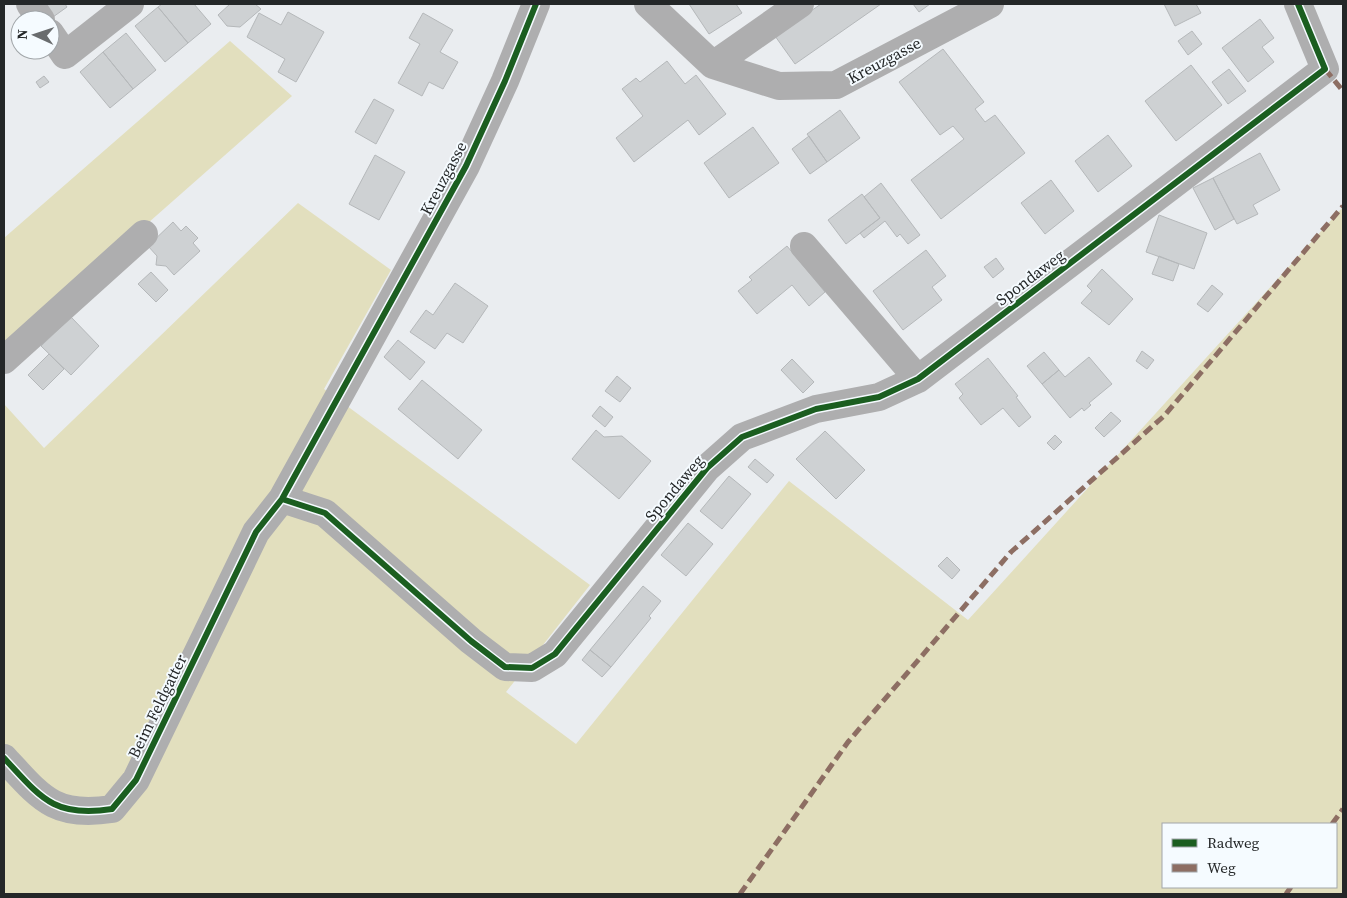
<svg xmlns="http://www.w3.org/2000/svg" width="1347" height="898" viewBox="0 0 1347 898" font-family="'Source Serif 4',serif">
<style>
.green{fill:#e2dfbe;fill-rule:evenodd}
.building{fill:#ced1d3;stroke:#b5b8ba}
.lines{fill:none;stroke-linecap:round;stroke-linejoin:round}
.minor{stroke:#aeaeaf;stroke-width:28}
.quiet{stroke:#8d6e63;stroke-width:5;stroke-dasharray:10 5;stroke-linecap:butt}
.cycleway-casing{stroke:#f5fbff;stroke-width:9}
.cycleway{stroke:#1b5e20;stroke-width:6}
.labels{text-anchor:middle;stroke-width:4;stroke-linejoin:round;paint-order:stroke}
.street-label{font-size:16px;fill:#242728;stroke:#f5fbff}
</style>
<rect width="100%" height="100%" fill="#eaedf0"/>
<path class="green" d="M230,41l62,55 -288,254v-112z
M298,203l93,67 -67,119 266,196 -84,107 70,52 213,-263 179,139 375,-413v687h-1339v-490l40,44zM1163,824h173v63h-173z"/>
<path class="building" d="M45,4h20l2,3 -14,10z
M162,4h32l17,20 -23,19 -30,-36z
M230,4h25l6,5 -21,18 -13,-1 -9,-11z
M689,4h47l6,9 -33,21z
M821,4h60l-86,60 -20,-28z
M913,4h17l-11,8z
M1164,4h32l5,9 -26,13z
M158,7l30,36 -23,19 -30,-36z
M288,12l36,20 -28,50 -18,-10 7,-13 -38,-22 12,-24 22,12z
M423,13l30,17 -13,22 18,10 -15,27 -14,-7 -7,14 -24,-13 22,-39 -11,-6z
M1260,19l14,19 -12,9 12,15 -26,20 -26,-34z
M1192,31l10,13 -14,11 -10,-14z
M126,33l30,37 -23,19 -30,-37z
M943,49l41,53 -9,7 10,13 10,-7 30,38 -84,66 -30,-39 53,-41 -11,-13 -13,9 -41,-53z
M103,52l30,37 -23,19 -30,-36z
M667,61l18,23 11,-9 30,39 -27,21 -11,-15 -54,42 -18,-24 27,-22 -21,-27 14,-11 4,4z
M1191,65l31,40 -46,36 -31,-40z
M1229,69l17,22 -18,13 -16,-22z
M44,76l5,6 -9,6 -4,-6z
M374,99l20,11 -18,34 -21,-12z
M840,110l20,28 -33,24 -20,-28z
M753,127l26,36 -50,35 -25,-35z
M1108,135l24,31 -34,26 -23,-31z
M809,136l18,26 -17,12 -18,-25z
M1260,153l20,37 -27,15 5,9 -21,10 -24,-46z
M375,155l30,17 -26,48 -30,-16z
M1213,178l21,41 -19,11 -22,-42z
M1051,180l23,31 -29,23 -24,-31z
M881,183l39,52 -12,9 -8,-10 -3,3 -12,-16 -21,17 -4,-5 20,-15 -16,-21z
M862,194l18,24 -34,26 -18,-24z
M1159,215l48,18 -13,36 -48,-17z
M173,222l8,9 5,-5 12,12 -5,5 7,8 -26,24 -8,-9 -10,-1 1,-9 -9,-10z
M787,246l38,46 -16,14 -17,-21 -35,29 -19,-23 14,-11 -3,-3z
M926,250l20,26 -14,11 10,13 -39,30 -30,-39z
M1159,256l20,8 -6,17 -21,-7z
M996,258l8,11 -11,9 -9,-11z
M1102,269l31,30 -24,26 -28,-22 11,-12 -5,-5z
M151,272l17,18 -12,12 -18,-18z
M455,283l33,23 -25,37 -16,-10 -12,16 -25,-17 16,-22 7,5z
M1212,285l11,9 -15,18 -11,-8z
M71,317l28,29 -28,29 -30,-29z
M398,340l27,22 -15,18 -26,-23z
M1142,351l12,9 -7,9 -11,-8z
M1044,352l15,18 -17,14 -15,-18z
M49,354l15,15 -21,21 -15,-15z
M1089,357l23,27 -23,19 2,2 -7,6 -2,-3 -12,10 -28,-34 17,-14 6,7z
M988,358l30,38 -2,1 15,20 -12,10 -16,-19 -22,17 -22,-27 4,-4 -8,-10z
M792,359l22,23 -11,11 -22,-23z
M617,376l14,12 -11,14 -15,-11z
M422,380l60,50 -24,29 -60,-50z
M600,406l13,11 -8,10 -13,-11z
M1111,412l10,9 -17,16 -9,-9z
M596,430l8,7 18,-1 29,25 -32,38 -47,-40z
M825,431l40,39 -29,29 -40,-40z
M1055,435l7,7 -8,8 -7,-7z
M755,459l19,16 -7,8 -19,-16z
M729,476l22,18 -29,35 -22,-18z
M688,523l25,21 -27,32 -25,-21z
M947,557l13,13 -8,9 -14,-13z
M643,586l18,15 -12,15 2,2 -40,49 -21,-17z
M590,650l21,17 -9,10 -20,-17z"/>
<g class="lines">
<path class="minor" d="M30,4l11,16
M648,4l65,61 66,21 57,-1 154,-81
M50,33l15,22 65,-51
M713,65l87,-61
M804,246l114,133
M4,360l140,-126
M282,499l43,14 146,128 34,26 27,1 23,-14 152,-186 35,-31 74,-28 63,-12 39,-18 407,-310 -27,-65
M4,758c37,40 50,60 108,51l24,-29 120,-248 26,-33 184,-333 39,-85 31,-77"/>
<path class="quiet" d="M1325,69l18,22
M1332,824l11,-15
M740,894l108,-152 163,-190 153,-136 179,-210
M1286,894l5,-7"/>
<g class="cycleway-casing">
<path id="cycleway" d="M282,499l43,14 146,128 34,26 27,1 23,-14 152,-186 35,-31 74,-28 63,-12 39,-18 407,-310 -27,-65
M4,758c37,40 50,60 108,51l24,-29 120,-248 26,-33 184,-333 39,-85 31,-77"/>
</g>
<use href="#cycleway" class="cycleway"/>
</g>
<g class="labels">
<g class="street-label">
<text transform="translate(884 60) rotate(-28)" y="6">Kreuzgasse</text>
<text transform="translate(443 178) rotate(-62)" y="6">Kreuzgasse</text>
<text transform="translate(1030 277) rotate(-37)" y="6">Spondaweg</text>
<text transform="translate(674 488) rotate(-50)" y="6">Spondaweg</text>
<text transform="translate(157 706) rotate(-64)" y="6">Beim Feldgatter</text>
</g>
</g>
<rect width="1347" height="898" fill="none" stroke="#242728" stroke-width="10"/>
<rect x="1162" y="823" width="175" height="65" fill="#f5fbff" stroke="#a1a6a9"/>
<rect x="1172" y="839" width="25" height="8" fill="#1b5e20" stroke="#a1a6a9"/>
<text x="1207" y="848" font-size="15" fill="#242728">Radweg</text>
<rect x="1172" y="864" width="25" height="8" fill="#8d6e63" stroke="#a1a6a9"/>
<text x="1207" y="873" font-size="15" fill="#242728">Weg</text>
<g transform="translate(35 35) rotate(273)"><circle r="24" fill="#f5fbff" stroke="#a1a6a9"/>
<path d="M0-4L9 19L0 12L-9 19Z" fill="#696c6e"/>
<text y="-8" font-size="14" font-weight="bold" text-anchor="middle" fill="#242728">N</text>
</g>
</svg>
